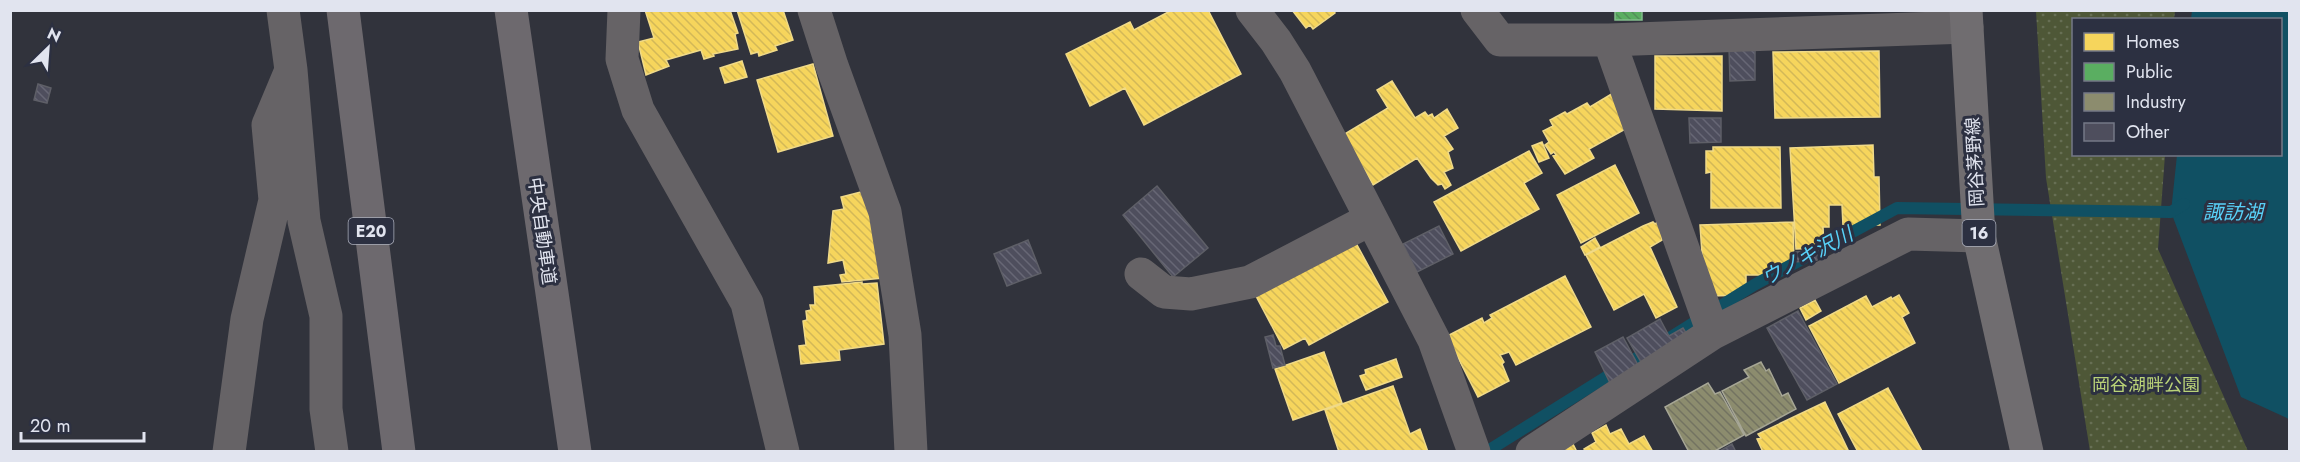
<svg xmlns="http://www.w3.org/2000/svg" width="2300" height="462" viewBox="0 0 2300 462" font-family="Jost,'Noto Sans JP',sans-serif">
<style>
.grass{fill:url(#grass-dots)}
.water{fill:#105063}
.homes{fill:url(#homes-back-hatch);stroke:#f0da88;stroke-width:1.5}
.public{fill:url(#public-back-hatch);stroke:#82be8c;stroke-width:1.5}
.industry{fill:url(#industry-back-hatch);stroke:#a6a695;stroke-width:1.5}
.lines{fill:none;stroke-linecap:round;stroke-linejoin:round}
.stream{stroke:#105063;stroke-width:12}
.building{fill:url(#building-back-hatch);stroke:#5e5f67;stroke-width:1.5}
.minor{stroke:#666366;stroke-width:33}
.major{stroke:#706d70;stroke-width:33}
.highway{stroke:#6d696e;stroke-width:33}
.labels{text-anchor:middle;stroke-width:6;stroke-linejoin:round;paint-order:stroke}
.shield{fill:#2c3041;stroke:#abaebb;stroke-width:1.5}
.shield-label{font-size:16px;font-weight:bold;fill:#e1e4ef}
.street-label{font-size:18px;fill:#e1e4ef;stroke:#2c3041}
.park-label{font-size:18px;fill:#bad378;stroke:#2c3041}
.water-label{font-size:20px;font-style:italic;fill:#58d1f8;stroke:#2c3041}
</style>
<defs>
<pattern id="grass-dots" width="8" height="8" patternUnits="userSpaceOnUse" patternTransform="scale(1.5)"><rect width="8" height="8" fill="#4e5737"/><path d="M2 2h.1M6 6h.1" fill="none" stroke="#676f54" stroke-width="1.8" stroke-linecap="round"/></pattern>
<pattern id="homes-back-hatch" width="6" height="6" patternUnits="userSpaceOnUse" patternTransform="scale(1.5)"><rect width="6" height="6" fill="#f6d55c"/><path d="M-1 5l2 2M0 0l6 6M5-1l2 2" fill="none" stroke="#d2b858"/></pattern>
<pattern id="public-back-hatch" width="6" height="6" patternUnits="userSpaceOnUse" patternTransform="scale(1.5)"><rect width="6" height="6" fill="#5aae61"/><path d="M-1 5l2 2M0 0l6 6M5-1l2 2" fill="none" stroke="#538e5a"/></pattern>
<pattern id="industry-back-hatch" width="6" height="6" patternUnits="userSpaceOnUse" patternTransform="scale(1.5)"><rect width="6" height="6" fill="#8c8c6e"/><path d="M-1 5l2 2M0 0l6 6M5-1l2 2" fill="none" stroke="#737361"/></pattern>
<pattern id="building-back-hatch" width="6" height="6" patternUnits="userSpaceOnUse" patternTransform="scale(1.5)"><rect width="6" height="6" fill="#4e4e5d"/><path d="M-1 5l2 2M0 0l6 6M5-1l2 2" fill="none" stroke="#676775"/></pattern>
</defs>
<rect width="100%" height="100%" fill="#31333c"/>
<path class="grass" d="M2036,11h139l-1,8 -100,1v134l91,1 -7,94 90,202h-158l-44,-273z"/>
<path class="water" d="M2192,11h97v408l-48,-22 -70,-185 6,-57 103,-1v-134l-89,-1z"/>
<path class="homes" d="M645,10h85l8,23 -3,1 3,15 -25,5 1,2 -10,3 -3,-9 -35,10 3,6 -23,9 -8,-33 16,-4z
M737,10h46l10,30 -18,6 2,4 -18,6 -1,-4 -7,2z
M1172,10h36l33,64 -97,51 -19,-37 -35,18 -24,-52 64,-32 4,8z
M1292,10h42l1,3 -22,16 -3,-4 -4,3z
M1879,51l1,66 -105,1 -2,-66z
M1655,56h67v55l-67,-2z
M742,61l5,16 -22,6 -5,-15z
M813,64l20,72 -55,16 -21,-72z
M1392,81l23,37 10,-6 3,4 4,-2 2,4 13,-9 11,19 -14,8 9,13 -5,3 5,16 -9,4 7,13 -6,4 -3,-5 -4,1 -7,-7 -14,-20 -44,27 -30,-50 45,-27 -11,-18z
M1613,93l18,33 -42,23 5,9 -29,16 -12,-18 3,-1 -2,-3 -3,2 -6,-9 4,-3 -6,-11 10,-5 -3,-6 15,-8 2,2 20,-11 3,4z
M1542,142l7,16 -10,4 -7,-16z
M1873,145l1,32h5l1,48 -37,1 -1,-21h-13v22h-6l1,21 -28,1 -6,-101z
M1713,147h67l1,61h-70v-36l-5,1v-22h7z
M1529,151l13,22 -18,10 15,26 -78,42 -27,-49z
M1615,165l24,48 -58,30 -24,-48z
M865,191l18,87 -41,4 -2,-7 6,-1 -3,-14 -15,3 5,-52 11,-2 -3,-12z
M1661,219l1,21 -12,7 27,60 -21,11 -12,-24 -30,16 -28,-55 57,-29 10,-4 2,2z
M1793,222l1,42h-8v11h-40v20l-35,1 -8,-28 -3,-43z
M1595,238l5,9 -15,8 -4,-8z
M1356,243l32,59 -79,43 -4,-7 -21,11 -28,-53z
M1565,276l26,51 -75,38 -7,-13 -9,3 4,7 -2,2 7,17 -31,16 -31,-61 35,-18 2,5 8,-5 -2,-3z
M862,282v2l15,-1 7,61 -45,6 1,10 -39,4 -2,-18 7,-1 -3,-24 4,-1 -1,-9 5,-1 -1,-5h5l-1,-18z
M1899,295l10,18 -7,4 13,26 -76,40 -30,-57 57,-30 6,11 19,-10 1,2z
M1815,300l6,11 -15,9 -6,-12z
M1324,352l18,51 -49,17 -18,-51z
M1396,359l6,18 -36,13 -6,-14 6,-2 -1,-4z
M1393,386l17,48 10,-5 8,23h-89l-14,-42z
M1888,388l34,63 -1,1h-63l-20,-38z
M1825,402l24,50h-86l-6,-13 4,-1 -3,-4z
M1606,425l4,9 11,-5 8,15 15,-8 9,16h-67l-2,-3 12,-7 -4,-9z
M1573,444l4,8h-16z"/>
<path class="public" d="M1615,10h27v10h-27z"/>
<path class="industry" d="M1761,362l5,9 3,-2 13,27 6,-3 8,16 -50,27 -24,-45 27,-14 -5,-7z
M1708,383l7,11 5,-2 24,43 -31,17h-24l-24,-45z"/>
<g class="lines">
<path class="stream" d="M1671,337l83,-52 143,-77 274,4 13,-8
M1486,452l165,-103"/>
</g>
<path class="building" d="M1729,48h26v32l-25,1z
M38,84l13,4 -4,15 -13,-3z
M1689,118h32v24l-31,1z
M1157,186l51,62 -35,29 -50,-62z
M1439,226l14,28 -36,18 -14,-28z
M1028,240l13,33 -34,13 -13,-32z
M1818,251l-1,9 -22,2v-10z
M1798,311l39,73 -30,16 -40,-72z
M1660,319l9,17 14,-8 5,8 -47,26 -14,-24z
M1273,335l3,11h4l5,19 -12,3 -8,-31z
M1623,337l16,30 -29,16 -15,-31z
M1732,444l4,8h-18z"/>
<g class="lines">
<path class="minor" d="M283,10l8,60 13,151 22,95v93l6,43
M624,10l-2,49 16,51 109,193 36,149
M814,10l18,56 53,146 20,123 6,117
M1252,10l24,31 19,30 139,269 40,112
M1477,10l23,30h109l358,-13
M1609,40l104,293
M1141,274l23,18 27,2 59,-12 121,-63
M229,452l18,-133 28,-119 -7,-75 21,-50
M1532,452l181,-119 195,-99 71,2"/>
<path class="major" d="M1966,10l13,226 48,216"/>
<path class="highway" d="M343,10l56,442
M511,10l64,442"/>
</g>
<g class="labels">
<g class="shield">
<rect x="348.5" y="218" width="45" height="26" rx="4.5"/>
<rect x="1962.5" y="220" width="33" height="26" rx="4.5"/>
</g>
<g class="shield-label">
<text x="371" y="237">E20</text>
<text x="1979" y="239">16</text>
</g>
<g class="street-label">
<text transform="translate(1975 162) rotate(-93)" y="6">岡谷茅野線</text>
<text transform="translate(542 231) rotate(82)" y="6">中央自動車道</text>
</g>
<g class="park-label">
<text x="2146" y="391">岡谷湖畔公園</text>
</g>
<g class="water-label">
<text x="2233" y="219">諏訪湖</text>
<text transform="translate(1807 256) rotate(-28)" y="7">ウノキ沢川</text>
</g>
</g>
<rect width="2300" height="462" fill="none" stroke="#e1e4ef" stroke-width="24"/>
<rect x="2072" y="18" width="210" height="138" fill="#2c3041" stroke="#747887" stroke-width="1.5"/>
<rect x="2084" y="33" width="30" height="18" fill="#f6d55c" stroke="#747887" stroke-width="1.5"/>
<text x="2126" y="48" font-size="18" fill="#e1e4ef">Homes</text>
<rect x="2084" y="63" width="30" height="18" fill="#5aae61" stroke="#747887" stroke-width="1.5"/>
<text x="2126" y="78" font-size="18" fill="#e1e4ef">Public</text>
<rect x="2084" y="93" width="30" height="18" fill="#8c8c6e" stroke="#747887" stroke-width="1.5"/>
<text x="2126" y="108" font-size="18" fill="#e1e4ef">Industry</text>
<rect x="2084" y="123" width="30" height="18" fill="#4e4e5d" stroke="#747887" stroke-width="1.5"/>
<text x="2126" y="138" font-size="18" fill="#e1e4ef">Other</text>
<g transform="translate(48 48) rotate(25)" stroke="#2c3041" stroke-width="4.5" paint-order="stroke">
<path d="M0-4.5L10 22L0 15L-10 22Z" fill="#e1e4ef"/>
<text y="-9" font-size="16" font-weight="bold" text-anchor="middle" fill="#e1e4ef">N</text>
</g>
<path d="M21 432v9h123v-9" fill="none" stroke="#e1e4ef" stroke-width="3"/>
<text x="30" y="432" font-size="18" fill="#e1e4ef" stroke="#2c3041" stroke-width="4.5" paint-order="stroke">20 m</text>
</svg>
